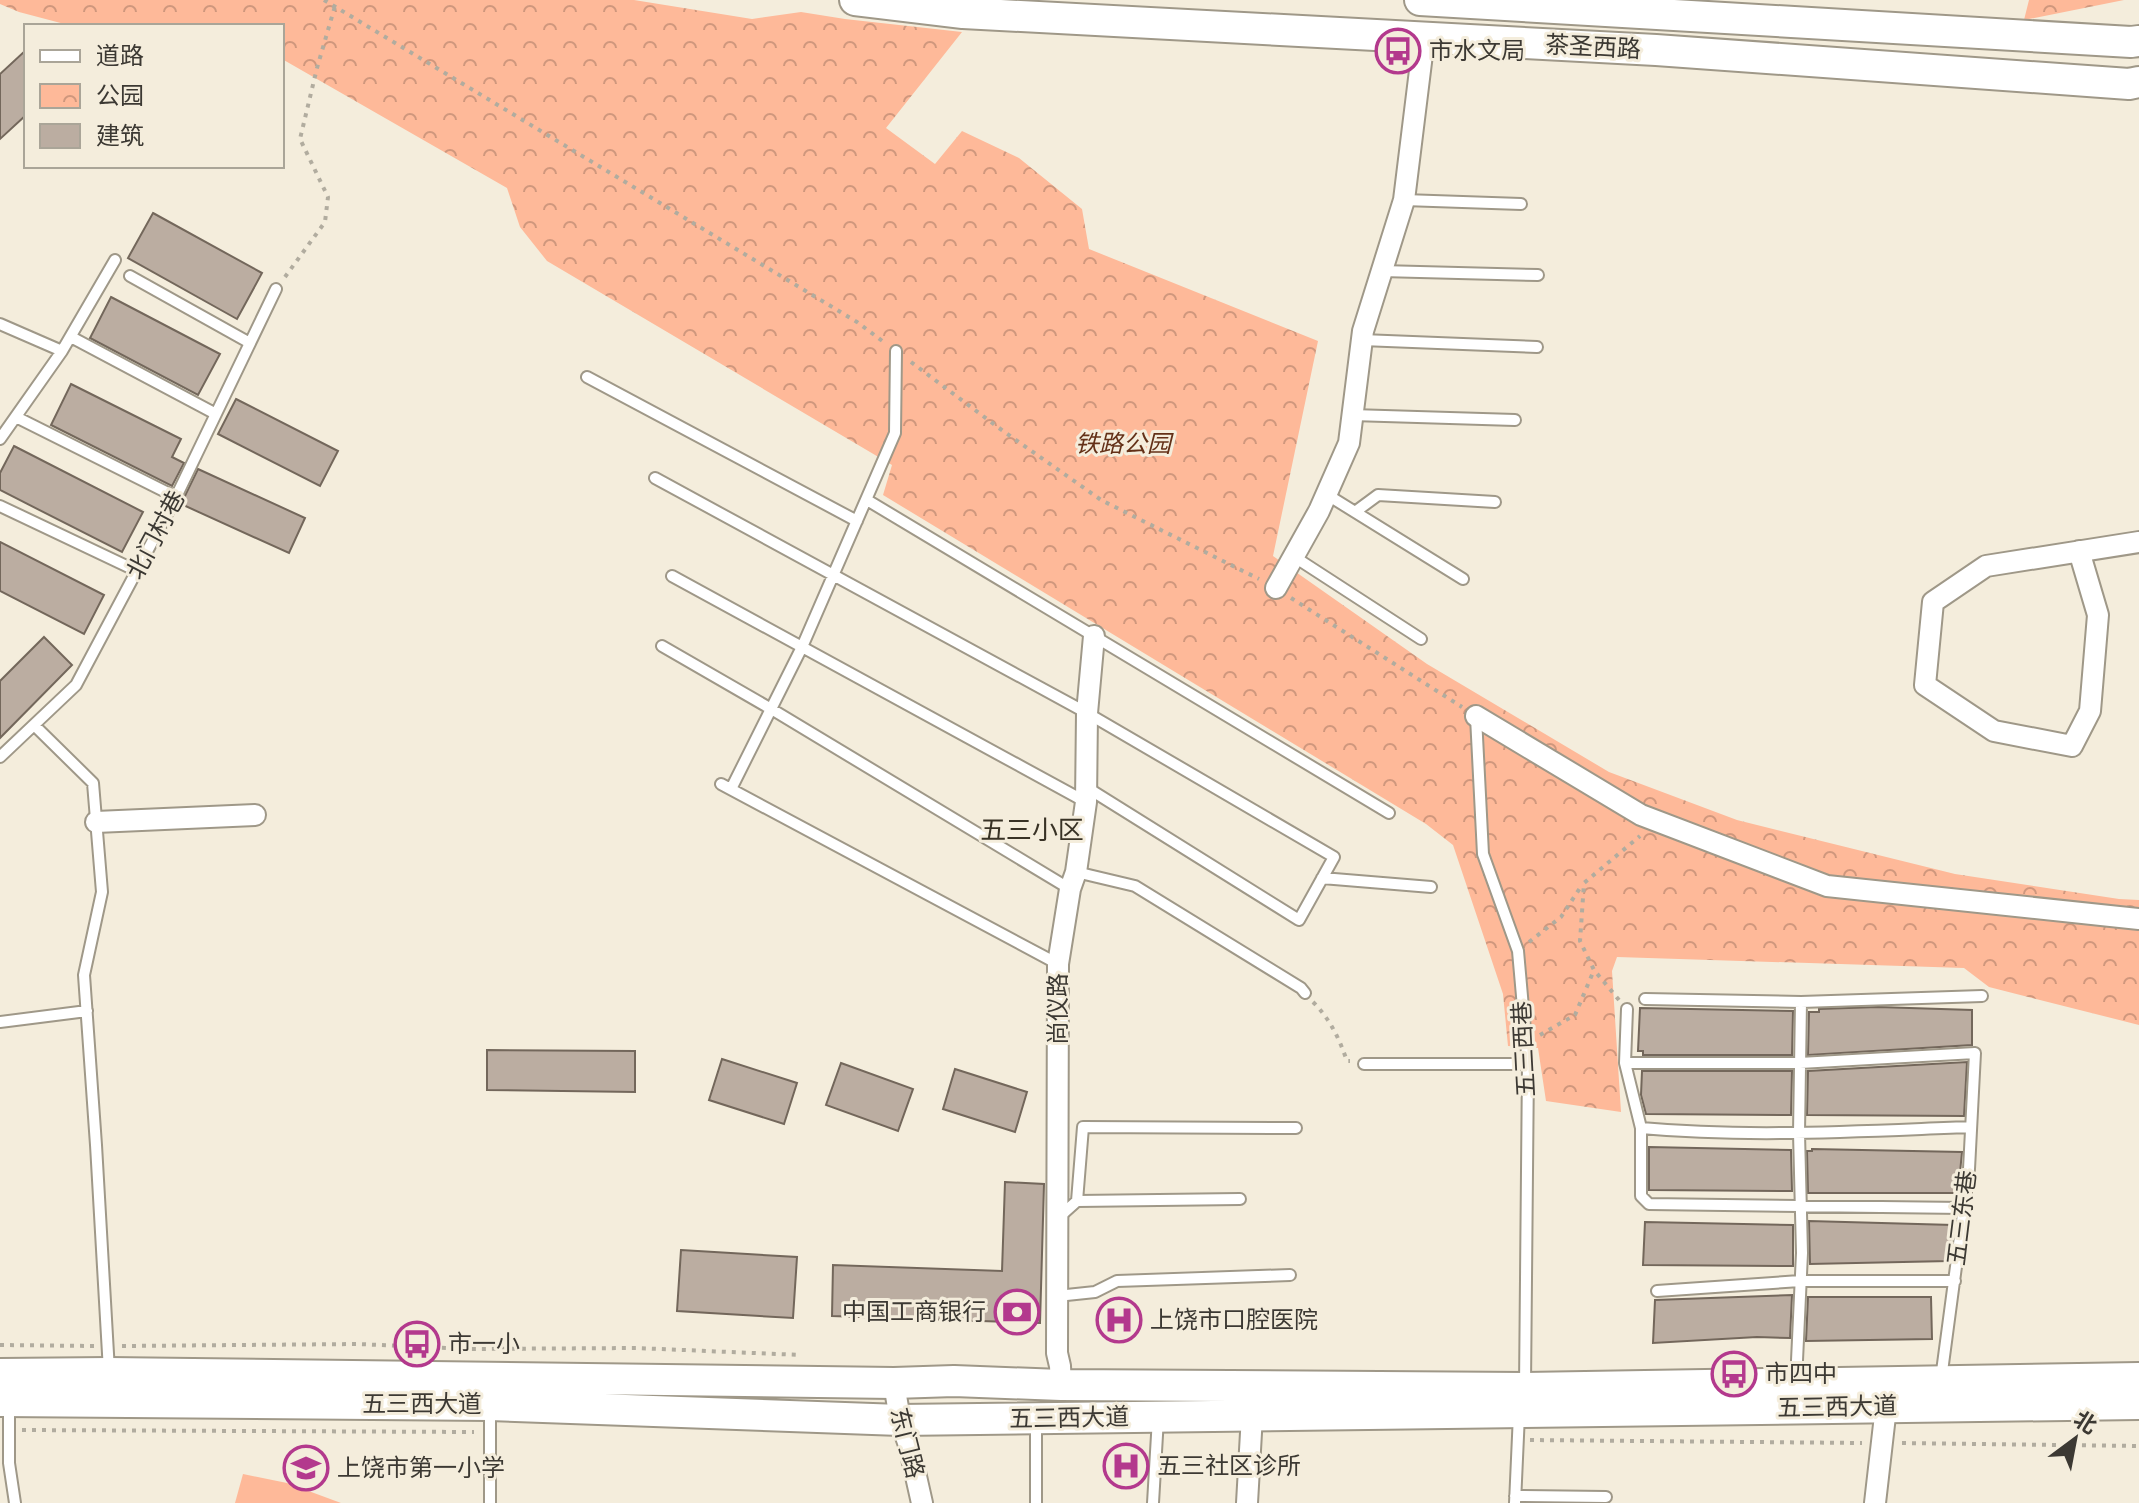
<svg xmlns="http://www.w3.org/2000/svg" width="2139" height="1503" viewBox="0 0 2139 1503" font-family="'PT Serif','Noto Sans SC',serif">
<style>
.park{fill:url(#park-crowns)}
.pitch{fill:#feb999}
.building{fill:#bbada1;stroke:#73675b;stroke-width:2}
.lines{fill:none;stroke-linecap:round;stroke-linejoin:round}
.lane-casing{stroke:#9f9888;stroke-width:14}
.street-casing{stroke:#9f9888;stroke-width:24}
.secondary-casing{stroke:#9f9888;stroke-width:34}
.path{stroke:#b1ac9f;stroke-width:4;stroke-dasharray:4 6;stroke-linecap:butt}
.lane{stroke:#fff;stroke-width:10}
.street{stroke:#fff;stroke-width:20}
.secondary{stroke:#fff;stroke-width:30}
.labels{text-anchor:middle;stroke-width:6;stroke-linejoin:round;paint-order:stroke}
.street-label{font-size:24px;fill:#3c3933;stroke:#f4eddc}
.poi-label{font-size:24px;fill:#3c3933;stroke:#f4eddc;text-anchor:start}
.park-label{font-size:24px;font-style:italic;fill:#633017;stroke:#f4eddc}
.neighbourhood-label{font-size:26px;fill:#383225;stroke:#f4eddc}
</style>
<defs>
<pattern id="park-crowns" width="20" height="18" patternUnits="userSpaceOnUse" patternTransform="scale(2)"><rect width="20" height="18" fill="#feb999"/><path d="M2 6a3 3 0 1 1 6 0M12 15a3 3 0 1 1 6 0" fill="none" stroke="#cf977d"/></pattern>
</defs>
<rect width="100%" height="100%" fill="#f4eddc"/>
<path class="park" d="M0,0h634l118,19 49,-7 44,7 117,13 -76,96 49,36 27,-33 57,27 63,51 7,40 229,92 -45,215 154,108 182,108 128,48 218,54 164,25 20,1v125l-150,-38 -25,-19 -347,-11 -5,14 9,141 -75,-11 -8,-53 -30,-2 -5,-52 -50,-149 -27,-21 -543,-329 9,-30 -345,-204 -27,-34 -13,-39 -225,-129v-33h-210l-53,-14 -19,-8z
M2029,0h95l-100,20z"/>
<path class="pitch" d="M243,1474l44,9 54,20h-106z"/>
<path class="building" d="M26,50v65l-26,24v-65z
M153,213l109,60 -25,46 -109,-61z
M111,297l109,57 -22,41 -108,-57z
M71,384l110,55 -9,18 12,6 -12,23 -121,-61z
M236,399l102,52 -18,35 -102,-52z
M14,446l129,66 -21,40 -122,-62v-17z
M198,469l107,49 -16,35 -108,-49z
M0,542l104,53 -20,39 -84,-43z
M44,637l28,28 -72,73v-57z
M1878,1007l94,3v35l-164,10 1,-43h10v-3z
M1640,1008l153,3 -1,44h-149v-4h-5z
M487,1050l148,1v41l-148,-2z
M722,1059l75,24 -13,41 -75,-24z
M1967,1062l-3,54 -157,-1 1,-44z
M841,1063l72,26 -15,42 -72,-26z
M955,1069l72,23 -12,40 -72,-23z
M1642,1071h150l-1,44 -145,-1 -5,-19z
M1649,1147l142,3 1,41 -143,-1z
M1812,1149l150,3 -4,41h-150l-1,-42h5z
M1005,1182l39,2 -4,139 -208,-7 1,-51 169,6z
M1809,1221l144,4 -4,36 -139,3z
M1645,1222l148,3v41l-150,-1z
M681,1250l116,7 -4,61 -116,-7z
M1792,1295l-2,43 -33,-1 -104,6 2,-43z
M1808,1297h123l1,42 -126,2z"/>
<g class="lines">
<g class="lane-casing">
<path id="lane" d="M1404,200l117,4
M1381,271l157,4
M130,276l120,67
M0,324l62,27
M71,337l145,77
M1362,340l175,7
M587,377l270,144
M1352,415l163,5
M16,417l160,80
M0,439l62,-88 53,-91
M655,478l432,235 247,144 -35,63 -213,-133
M1326,494l137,85
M867,500l522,313
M0,506l137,65
M1355,512l23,-17 117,7
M1293,556l128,83
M672,576l414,226
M662,646l111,64 297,179
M1476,717l7,137 35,97 10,113 -3,322
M34,725l59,58 9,109 -18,83 12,170 13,226
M0,757l76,-72 100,-188 100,-208
M721,784l337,180
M731,789l71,-142 93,-214 1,-82
M1076,872l59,14 166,102 4,5
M1322,878l109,9
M1645,999l156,3 181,-6
M0,1022l87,-11
M1625,1063l2,-54
M1364,1064h164
M1641,1128v68l8,8 315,4
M1077,1201l163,-2
M1058,1218l19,-17 6,-74 213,1
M1657,1291l143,-10h155
M1057,1296l38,-4 22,-11 173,-6
M1941,1379l28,-210 6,-116 -175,10h-175l16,65c110,10 220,3 330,-1
M1796,1382l6,-129 -3,-120 2,-131
M9,1403v60l6,40
M490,1409v94
M1515,1496l91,1
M1036,1503v-83
M1153,1503l5,-85
M1515,1503l4,-89"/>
</g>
<g class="street-casing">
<path id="street" d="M2079,551l19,64 -8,96 -18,35 -78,-15 -69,-46 8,-83 53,-36 153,-24
M1276,588l43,-77 30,-68 14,-112 41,-131 20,-162
M1476,716l165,99 186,71 312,33
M96,822l159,-7
M894,1383l6,37 9,25 13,58
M1061,1385l-1,-19 -3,-13 1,-389 12,-75 6,-17 10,-70 1,-89 7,-77
M1247,1503l5,-88
M1875,1503l11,-96"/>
</g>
<g class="secondary-casing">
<path id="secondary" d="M855,0l108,13 693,37 473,34 10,-2
M1420,0l711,42 8,-1
M0,1374l109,-1 785,10 60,-2 107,4 464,3 614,-10
M0,1401l490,4 410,15 1239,-16"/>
</g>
<path class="path" d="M324,0l533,322 28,21
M285,277l40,-55 3,-25 -28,-58 17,-71 18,-62
M911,362l88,66 102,72 158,79
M1291,598l171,109
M1529,942l32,-25 21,-32
M1619,1000l-25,-30 -14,-29 4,-58 56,-47
M1313,1002c17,17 26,36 34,59h3
M1540,1035l35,-20 19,-45
M0,1345l94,1
M122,1346l236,-2 109,5 169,-1 165,7
M22,1430l452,2
M1530,1440l332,3
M1902,1443l237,3"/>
<use href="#lane" class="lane"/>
<use href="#street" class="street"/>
<use href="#secondary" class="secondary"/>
</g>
<defs>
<g id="bus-ring" transform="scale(2.3)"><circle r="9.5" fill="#f4eddc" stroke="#b3398d" stroke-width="1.5"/><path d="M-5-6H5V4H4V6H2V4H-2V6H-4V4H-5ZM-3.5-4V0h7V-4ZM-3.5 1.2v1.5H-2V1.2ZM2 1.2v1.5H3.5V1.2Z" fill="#b3398d"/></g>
<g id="bank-ring" transform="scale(2.3)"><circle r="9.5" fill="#f4eddc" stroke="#b3398d" stroke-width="1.5"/><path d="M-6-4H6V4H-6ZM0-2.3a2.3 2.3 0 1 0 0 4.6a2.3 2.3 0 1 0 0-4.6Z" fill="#b3398d"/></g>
<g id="hospital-ring" transform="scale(2.3)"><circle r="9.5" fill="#f4eddc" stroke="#b3398d" stroke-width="1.5"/><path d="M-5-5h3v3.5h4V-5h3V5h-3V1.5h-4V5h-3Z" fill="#b3398d"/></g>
<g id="school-ring" transform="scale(2.3)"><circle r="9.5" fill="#f4eddc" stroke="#b3398d" stroke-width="1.5"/><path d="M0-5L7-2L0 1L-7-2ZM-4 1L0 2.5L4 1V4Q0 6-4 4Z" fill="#b3398d"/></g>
</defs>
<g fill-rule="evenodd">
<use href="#bus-ring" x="1398" y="51"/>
<use href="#bank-ring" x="1017" y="1312"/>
<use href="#hospital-ring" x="1119" y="1320"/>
<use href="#bus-ring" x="417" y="1344"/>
<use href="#bus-ring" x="1734" y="1374"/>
<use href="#hospital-ring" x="1126" y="1466"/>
<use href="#school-ring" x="306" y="1468"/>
</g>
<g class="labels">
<g class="street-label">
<text transform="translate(1593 47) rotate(3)" y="8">茶圣西路</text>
<text transform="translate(156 535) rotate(-62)" y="8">北门村巷</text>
<text transform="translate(1058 1009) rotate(-90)" y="8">尚仪路</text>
<text transform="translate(1524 1049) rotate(-93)" y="8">五三西巷</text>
<text transform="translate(1962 1218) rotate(-83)" y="8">五三东巷</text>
<text x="422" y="1412">五三西大道</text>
<text transform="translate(1837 1407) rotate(-1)" y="8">五三西大道</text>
<text transform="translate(1069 1418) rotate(-1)" y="8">五三西大道</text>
<text transform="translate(907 1443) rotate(76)" y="8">东门路</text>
</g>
<g class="poi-label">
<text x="1429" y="59">市水文局</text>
<text x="986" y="1320" text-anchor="end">中国工商银行</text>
<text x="1150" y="1328">上饶市口腔医院</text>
<text x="448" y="1352">市一小</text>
<text x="1765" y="1382">市四中</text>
<text x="1157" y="1474">五三社区诊所</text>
<text x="337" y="1476">上饶市第一小学</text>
</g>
<g class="park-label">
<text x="1123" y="452">铁路公园</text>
</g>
<g class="neighbourhood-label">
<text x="1032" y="839">五三小区</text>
</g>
</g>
<rect x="24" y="24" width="260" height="144" fill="#f4eddc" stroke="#aaa598" stroke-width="2"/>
<rect x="40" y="50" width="40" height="12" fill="#ffffff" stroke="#aaa598" stroke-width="2"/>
<text x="96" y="64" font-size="24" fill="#3c3933">道路</text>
<rect x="40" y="84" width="40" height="24" fill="url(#park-crowns)" stroke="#aaa598" stroke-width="2"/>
<text x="96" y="104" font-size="24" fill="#3c3933">公园</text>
<rect x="40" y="124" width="40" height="24" fill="#bbada1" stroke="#aaa598" stroke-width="2"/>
<text x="96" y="144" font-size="24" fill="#3c3933">建筑</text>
<g transform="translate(2075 1439) rotate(32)" stroke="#f4eddc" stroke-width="6" paint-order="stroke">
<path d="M0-6L14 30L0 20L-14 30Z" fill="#3c3933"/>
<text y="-12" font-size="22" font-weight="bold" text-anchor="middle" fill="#3c3933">北</text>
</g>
</svg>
